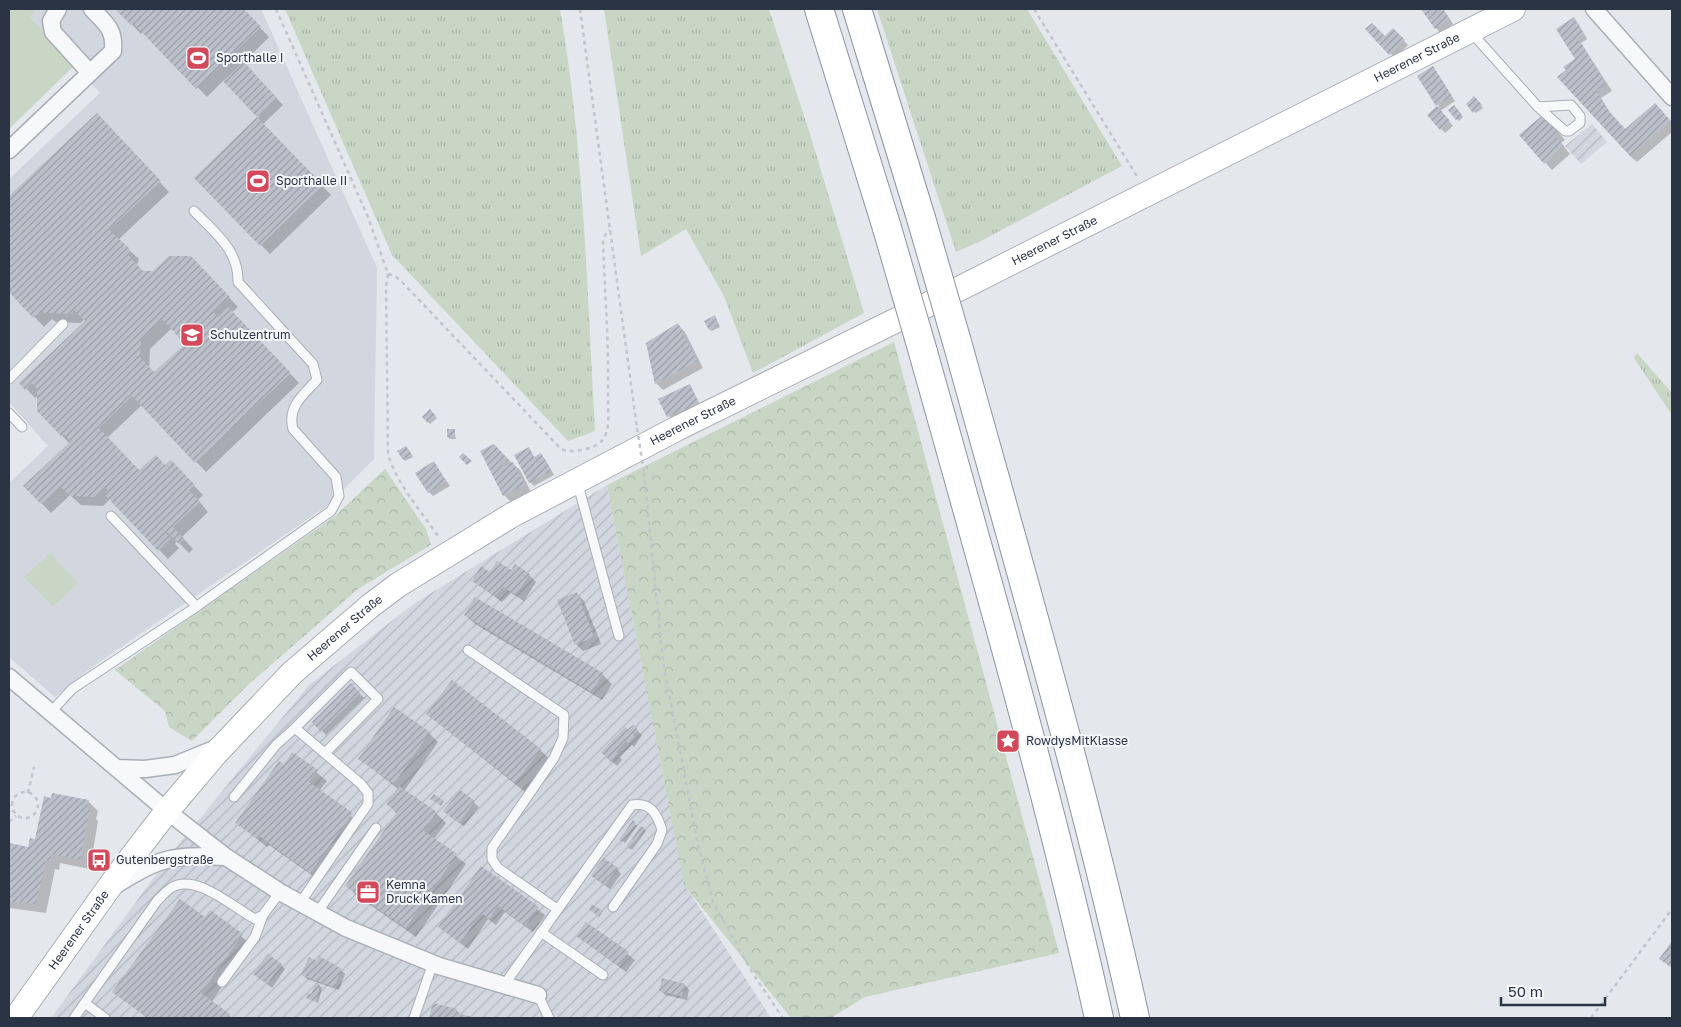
<svg xmlns="http://www.w3.org/2000/svg" width="1681" height="1027" viewBox="0 0 1681 1027" font-family="'Golos Text',sans-serif">
<style>
.built{fill:#d2d6de}
.industrial{fill:url(#industrial-furrows)}
.grass{fill:url(#grass-tufts)}
.forest{fill:url(#forest-crowns)}
.pitch{fill:#c9d6c5}
.shadow{fill:#0003;fill-rule:evenodd}
.building{fill:url(#building-hatch);fill-rule:evenodd}
.lines{fill:none;stroke-linecap:round;stroke-linejoin:round}
.service-casing{stroke:#a9aeb7;stroke-width:11}
.minor-casing{stroke:#a9aeb7;stroke-width:19}
.secondary-casing{stroke:#a9aeb7;stroke-width:26}
.motorway-casing{stroke:#8b94a3;stroke-width:30}
.path{stroke:#c2c5cb;stroke-width:2.5;stroke-dasharray:4 4;stroke-linecap:butt}
.service{stroke:#f7f8fa;stroke-width:9}
.minor{stroke:#f7f8fa;stroke-width:16}
.secondary{stroke:#fff;stroke-width:24}
.motorway{stroke:#fff;stroke-width:28}
.motorway-bridge-casing{stroke:#8b94a3;stroke-width:30;stroke-linecap:butt}
.path-bridge{stroke:#c2c5cb;stroke-width:2.5;stroke-dasharray:4 4;stroke-linecap:butt}
.motorway-bridge{stroke:#fff;stroke-width:28}
.labels{text-anchor:middle;stroke-width:4;stroke-linejoin:round;paint-order:stroke}
.poi-label{font-size:12px;fill:#2b3445;stroke:#f4f6f9;text-anchor:start}
.street-label{font-size:12px;fill:#2b3445;stroke:#f4f6f9}
</style>
<defs>
<pattern id="industrial-furrows" width="10" height="10" patternUnits="userSpaceOnUse" patternTransform="scale(1.25)"><rect width="10" height="10" fill="#d2d6de"/><path d="M-1 1l2-2M0 10L10 0M9 11l2-2" fill="none" stroke="#b4b8c0"/></pattern>
<pattern id="grass-tufts" width="24" height="20" patternUnits="userSpaceOnUse" patternTransform="scale(1.25)"><rect width="24" height="20" fill="#c9d6c5"/><path d="M3 7l-1-3M5 7V3M7 7l1-3M15 17l-1-3M17 17v-4M19 17l1-3" fill="none" stroke="#adb8ab"/></pattern>
<pattern id="forest-crowns" width="20" height="18" patternUnits="userSpaceOnUse" patternTransform="scale(1.25)"><rect width="20" height="18" fill="#c9d6c5"/><path d="M2 6a3 3 0 1 1 6 0M12 15a3 3 0 1 1 6 0" fill="none" stroke="#adb8ab"/></pattern>
<pattern id="building-hatch" width="6" height="6" patternUnits="userSpaceOnUse" patternTransform="scale(1.25)"><rect width="6" height="6" fill="#bbc0ca"/><path d="M-1 1l2-2M0 6l6-6M5 7l2-2" fill="none" stroke="#989da6"/></pattern>
</defs>
<rect width="100%" height="100%" fill="#e4e7ec"/>
<path class="built" d="M38,9h223l116,259 -3,191 -47,47 -232,159 -40,32 -46,-40v-174l39,-37 -39,-44v-223l91,-86 -70,-76z"/>
<path class="industrial" d="M1592,124l15,18 -26,22 -16,-18z
M607,485l77,399 87,134h-720l123,-168 135,-165 106,-82z"/>
<path class="grass" d="M285,9h275c24,139 27,282 35,422l-27,10 -176,-186z
M604,9h165l40,122 55,182 -111,60 -29,-77 -38,-67 -45,27z
M877,9h150l95,157 -139,74 -27,12z
M1637,353l35,40v22l-38,-57z"/>
<path class="forest" d="M894,342l165,611 -194,44 -34,21h-40l-107,-133 -77,-400z
M385,469l41,60 5,16 -73,44 -109,95 -57,57 -23,-14 -4,-16 -50,-41 220,-154z"/>
<path class="pitch" d="M9,9h29l-8,8 45,48 -66,64z
M50,553l28,30 -25,24 -29,-30z"/>
<path class="shadow" d="M121,9h121l27,28 -26,26 40,42 -20,19 68,71 -61,59 -75,-76 64,-61 -35,-37 -17,17 -63,-66 -3,3 -22,-23z
M1422,9h21l10,15 -13,9z
M1578,23l9,16 -6,4 31,48 -11,7 10,16 15,16 29,-25 17,18v9l-35,30 -7,-6 -53,-97z
M1367,29l18,8 8,-8 15,16 -13,13z
M1433,68l22,33 -15,10 13,15 -8,7 -16,-18 10,-8z
M1474,98l9,10 -7,5 -8,-9z
M1454,106l9,11 -4,4 -10,-11z
M97,115l72,77 -51,48 21,19 -2,6 6,7 58,-5 37,40 -6,5 67,71 -93,89 -64,-67 -35,33 32,34 27,-6 14,5 23,24 -5,5 10,12 -26,25 11,12 -4,4 -12,-12 -2,3 4,4 -11,11 -58,-60 -7,7 -22,-1 -11,-10 -19,18 -26,-27 45,-42 -32,-33 1,-16 -4,3 -14,-15 65,-62 -2,-2 -3,4 -25,-1 -4,-3 -8,8 -35,-37v-92zM172,328l14,16 -32,30 -5,-6 1,-19z
M1550,123l15,17 -4,3 9,11 -18,16 -31,-35z
M716,319l4,8 -8,4 -2,-1z
M678,325l7,7 18,36 -40,22 -7,-7z
M690,386l12,22 -30,13 -12,-22z
M430,411l7,7 -7,6 -6,-7z
M454,430l2,9h-6l-2,-2z
M493,446l27,24 11,22 -20,10 -7,-7z
M408,449l5,8 -8,4 -1,-2z
M528,449l7,9 6,-3 4,4 9,16 -20,11 -4,-4z
M434,463l16,23 -17,10 -4,-4z
M511,572l18,3 7,7 -12,19 -13,-8 -9,9 -29,-21 17,-7z
M577,594l7,7 17,43 -18,7 -7,-7z
M475,599l127,75 10,10 -10,16 -127,-76 -10,-9z
M351,685l13,13 -38,37 -12,-13z
M427,714l113,36 10,9 -25,33z
M633,727l9,8 -8,12 -2,-2 -12,12 2,3 -5,6 -14,-14z
M429,733l9,9 -34,49 32,22 10,10 -12,16 32,25 -50,73 -60,-42 -9,-9 50,-72 -9,-10 10,-15 -38,-30z
M293,754l34,27 -8,10 42,33 -41,57 -51,-36 -2,2 -30,-24z
M460,792l19,15 -15,19 -15,-10z
M89,802l9,9 -2,8 2,2 -8,48 -30,-6 -1,7 -4,-1 -9,44 -37,-5v-63l20,4 7,-9z
M633,822l4,4 -12,17 -5,-4z
M644,829l2,2 -14,19 -2,-2z
M481,868l64,47 -12,17 -28,-20 -9,13 -8,-6 -20,30 -29,-22z
M617,869l4,5 -11,15 -13,-9z
M210,912l42,33 -41,57 21,16h-85l-33,-26 91,-73z
M586,923l49,37 -9,12 -49,-36z
M281,965l4,4 -13,19 -13,-10z
M341,970l4,4 -6,16 -32,-11 -4,-4z
M317,983l5,5 -4,15 -10,-5 3,-2z
M685,985l4,5 -2,10 -22,-5 -5,-5z
M434,1005l22,5 5,5 14,3h-45z"/>
<path class="building" d="M119,9h125l17,18 -65,62 -63,-66 -2,2 -14,-14z
M1421,9h22l7,10 -15,10z
M1574,17l10,17 -6,4 28,46 -10,6 10,18 19,21 30,-26 16,18 -41,35 -73,-79 9,-7 -3,-3 12,-8 -19,-30z
M1372,23l13,13 8,-8 12,12 -16,15 -24,-26z
M244,62l33,36 -20,19 66,68 -63,61 -66,-68 63,-61 -34,-36z
M1433,66l19,30 -16,10 -19,-30z
M1474,96l8,9 -9,8 -7,-9z
M1454,105l8,10 -6,5 -8,-10z
M1437,106l13,15 -10,9 -13,-15z
M97,113l64,68 -52,49 21,19 -2,6 15,16h10l16,-15h22l39,41 -17,15 5,5 10,-10 63,66 -96,90 -63,-67 -33,32 40,42 17,-15 9,10 6,-5 24,25 -6,5 11,12 -27,25 11,12 -5,5 -12,-12 -1,2 5,4 -13,13 -54,-57 4,-4 -4,-3 -10,10 -24,-1 -10,-10 -19,18 -18,-18 48,-45 -7,-7 -2,3 -25,-26v-22l-5,-6 -7,7 -6,-7 66,-62 -11,-11 -3,4 -26,-1 -3,-3 -9,8 -24,-26v-96zM162,319l23,25 -31,28 -14,-15 1,-18z
M1544,114l15,18 -4,4 9,10 -20,18 -25,-29z
M715,315l4,10 -10,5 -5,-9z
M678,323l19,38 -42,23 -9,-41z
M690,384l9,19 -32,14 -9,-18z
M430,409l6,7 -8,7 -6,-6z
M447,429h8v8h-8z
M494,444l15,16 -8,3 2,4 10,-5 12,23 -22,11 -23,-45z
M406,446l6,9 -9,5 -6,-9z
M529,447l5,10 7,-4 10,18 -22,12 -15,-28z
M463,453l9,8 -5,4 -8,-8z
M434,461l12,20 -18,12 -13,-20z
M497,561l14,9 4,-6 15,10 -14,21 -13,-8 -8,9 -23,-15 9,-15 9,6z
M577,592l17,45 -19,8 -18,-45z
M475,597l128,76 -11,19 -128,-77z
M452,680l89,69 -26,34 -89,-69z
M351,683l9,10 -39,39 -9,-10z
M394,707l36,25 -36,52 -36,-25z
M633,725l5,5 -5,5 2,2 -6,7 -3,-3 -10,11 3,2 -8,8 -10,-10 24,-25 3,2z
M292,752l26,18 -9,12 44,31 -43,60 -51,-37 -1,3 -23,-16 44,-62 5,3z
M399,786l38,26 -13,19 33,23 -51,74 -61,-42 52,-74 -11,-8z
M460,790l15,11 -16,22 -16,-12z
M52,793l37,7 -2,10h3l-10,50 -29,-6 -1,7 -4,-1 -10,44 -27,-2v-59l19,4 2,-9 5,1 9,-43 7,2z
M434,794l10,7 -3,5 -11,-7z
M633,820l3,3 -14,19 -3,-2z
M641,826l4,2 -15,21 -4,-2z
M604,858l14,10 -13,17 -14,-9z
M481,866l58,41 -14,19 -27,-20 -9,13 -8,-6 -21,30 -22,-16z
M180,899l25,18 5,-7 33,24 -42,59 29,21 -2,4h-80l-36,-26z
M592,904l11,7 -4,6 -10,-8z
M586,922l43,30 -10,14 -43,-30z
M1672,941v27l-13,-9z
M268,954l14,10 -15,20 -14,-10z
M319,956l23,13 -8,18 -33,-12 8,-18 8,4z
M662,978l23,6 -3,12 -23,-5z
M316,983l4,2 -4,17 -10,-4 2,-5 3,1z
M433,1003l24,6 -1,4 21,5h-48z"/>
<g class="lines">
<g class="service-casing">
<path id="service" d="M1470,31l68,76 33,-2 9,11v7l-11,8h-4l-27,-24
M9,379l54,-55
M9,413l13,14
M577,481l42,155
M111,516l85,90
M468,650l96,65 -1,23 -9,20 -62,90v11l6,9 59,41
M51,712l21,-23 121,-80 138,-98 8,-15 -3,-19 -43,-48c-6,-22 10,-34 24,-49l-4,-16 -75,-82c1,-32 -24,-50 -44,-71
M295,728l56,-56 27,27 -53,54
M234,797l42,-52 19,-17 66,56 7,9v11l-68,99
M317,913l59,-85
M541,932l62,43
M222,982l33,-45 8,-22
M504,985l128,-180c19,-3 25,9 30,25l-5,14 -44,63
M538,995l11,23
M85,1003l20,15
M74,1018l83,-117c4,-4 9,-10 14,-13 24,-16 63,20 84,31l8,-4 17,-23
M414,1018l19,-55"/>
</g>
<g class="minor-casing">
<path id="minor" d="M58,9l-7,12 2,11 37,41
M1594,9l78,88
M9,150l104,-99c2,-22 -7,-27 -21,-42
M9,677l158,134 59,46 54,35 66,36 93,38 99,29
M117,768l28,1 30,-4 44,-18
M116,885c47,-29 56,-30 110,-28"/>
</g>
<g class="secondary-casing">
<g id="secondary">
<path id="s1" d="M16,1018l102,-143 49,-64 49,-58 76,-80 78,-67 28,-21 114,-70 166,-87 245,-121 590,-298"/>
</g>
</g>
<g class="motorway-casing">
<path id="motorway" d="M819,9l68,219
M857,9l64,209
M957,342c62,224 128,449 178,676
M923,352c62,221 126,442 176,666"/>
</g>
<path class="path" d="M276,9l92,208 20,57 7,2 7,6 159,167c11,5 39,0 44,-13 5,-11 3,-26 3,-38 1,-52 -3,-104 -5,-156l3,-9 4,-3
M580,9l57,419
M1034,9l104,169
M388,274l-2,13 2,167c9,31 34,58 52,85
M644,473l19,189 35,183 15,57 40,72 30,44
M12 805a13 13 0 1 1 26 0a13 13 0 1 1-26 0Z
M28,793l6,-26
M9,822l7,-6
M1591,1018l81,-109"/>
<use href="#service" class="service"/>
<use href="#minor" class="minor"/>
<use href="#secondary" class="secondary"/>
<use href="#motorway" class="motorway"/>
<g class="motorway-bridge-casing">
<path id="motorway-bridge" d="M921,218l36,124
M887,228l36,124"/>
</g>
<path class="path-bridge" d="M637,428l7,45"/>
<use href="#motorway-bridge" class="motorway-bridge"/>
</g>
<defs>
<g id="stadium-square" transform="scale(1.25)"><rect x="-9" y="-9" width="18" height="18" rx="4" fill="#d1495b" stroke="#f4f6f9"/><path d="M0-5a6.5 5 0 1 0 0 10a6.5 5 0 1 0 0-10ZM-3.5-1.8h7v3.6h-7Z" fill="#fff"/></g>
<g id="school-square" transform="scale(1.25)"><rect x="-9" y="-9" width="18" height="18" rx="4" fill="#d1495b" stroke="#f4f6f9"/><path d="M0-5L7-2L0 1L-7-2ZM-4 1L0 2.5L4 1V4Q0 6-4 4Z" fill="#fff"/></g>
<g id="sight-square" transform="scale(1.25)"><rect x="-9" y="-9" width="18" height="18" rx="4" fill="#d1495b" stroke="#f4f6f9"/><path d="M0-6L1.8-2.2L6-1.7L2.9 1.2L3.7 5.4L0 3.3L-3.7 5.4L-2.9 1.2L-6-1.7L-1.8-2.2Z" fill="#fff"/></g>
<g id="bus-square" transform="scale(1.25)"><rect x="-9" y="-9" width="18" height="18" rx="4" fill="#d1495b" stroke="#f4f6f9"/><path d="M-5-6H5V4H4V6H2V4H-2V6H-4V4H-5ZM-3.5-4V0h7V-4ZM-3.5 1.2v1.5H-2V1.2ZM2 1.2v1.5H3.5V1.2Z" fill="#fff"/></g>
<g id="office-square" transform="scale(1.25)"><rect x="-9" y="-9" width="18" height="18" rx="4" fill="#d1495b" stroke="#f4f6f9"/><path d="M-6-3h4V-5.5h4V-3h4V5H-6ZM-1-4.5V-3h2v-1.5ZM-6 0V1H6V0Z" fill="#fff"/></g>
</defs>
<g fill-rule="evenodd">
<use href="#stadium-square" x="198" y="58"/>
<use href="#stadium-square" x="258" y="181"/>
<use href="#school-square" x="192" y="335"/>
<use href="#sight-square" x="1008" y="741"/>
<use href="#bus-square" x="99" y="860"/>
<use href="#office-square" x="368" y="892"/>
</g>
<g class="labels">
<g class="poi-label">
<text x="216" y="62">Sporthalle I</text>
<text x="276" y="185">Sporthalle II</text>
<text x="210" y="339">Schulzentrum</text>
<text x="1026" y="745">RowdysMitKlasse</text>
<text x="116" y="864">Gutenbergstraße</text>
<text x="386" y="889">Kemna<tspan x="386" dy="14">Druck Kamen</tspan></text>
</g>
<g class="street-label">
<text dy="4" stroke="none"><textPath href="#s1" startOffset="1728">Heerener Straße</textPath></text>
<text dy="4" stroke="none"><textPath href="#s1" startOffset="1322">Heerener Straße</textPath></text>
<text dy="4" stroke="none"><textPath href="#s1" startOffset="918">Heerener Straße</textPath></text>
<text dy="4" stroke="none"><textPath href="#s1" startOffset="512">Heerener Straße</textPath></text>
<text dy="4" stroke="none"><textPath href="#s1" startOffset="108">Heerener Straße</textPath></text>
</g>
</g>
<rect width="1681" height="1027" fill="none" stroke="#2b3445" stroke-width="20"/>
<path d="M1501 997v8h104v-8" fill="none" stroke="#2b3445" stroke-width="2.5"/>
<text x="1508" y="997" font-size="15" fill="#2b3445" stroke="#f4f6f9" stroke-width="4" paint-order="stroke">50 m</text>
</svg>
